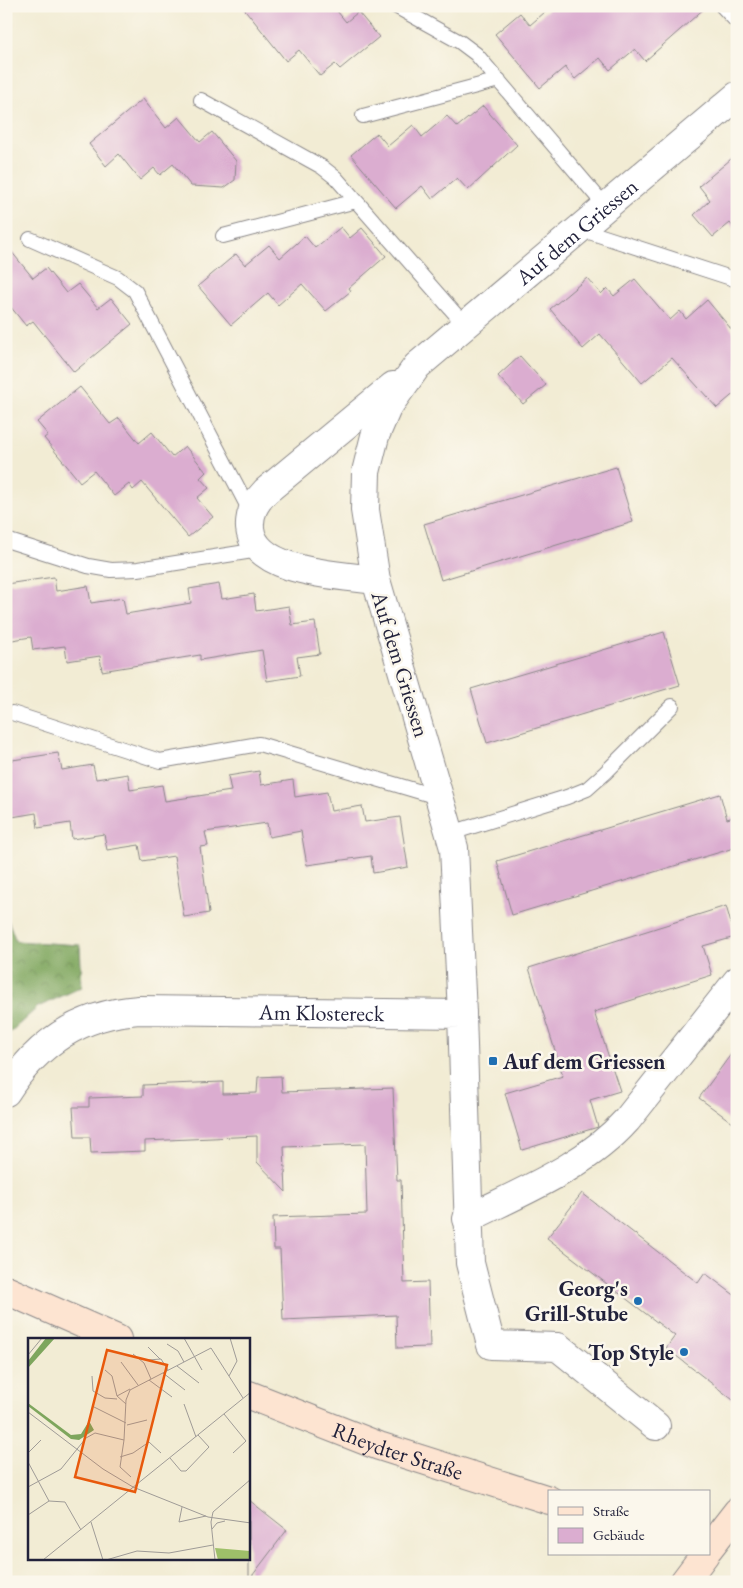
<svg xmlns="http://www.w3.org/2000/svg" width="743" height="1588" viewBox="0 0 743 1588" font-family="'EB Garamond',serif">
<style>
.forest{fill:url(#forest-crowns);stroke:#50644c}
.building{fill:#dbadd0}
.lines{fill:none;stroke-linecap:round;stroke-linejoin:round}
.lane-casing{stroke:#8a8788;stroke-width:16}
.street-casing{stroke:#8a8788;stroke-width:30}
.secondary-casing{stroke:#8a8788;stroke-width:30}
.lane{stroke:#fff;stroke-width:14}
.street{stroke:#fff;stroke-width:28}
.secondary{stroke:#fde4d1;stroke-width:28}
.poi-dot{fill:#1f6fb2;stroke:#fbf7ec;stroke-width:2}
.labels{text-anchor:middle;stroke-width:5;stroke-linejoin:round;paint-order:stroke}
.street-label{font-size:22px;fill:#22223b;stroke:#fbf7ec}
.poi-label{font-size:22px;font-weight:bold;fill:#22223b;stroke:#fbf7ec;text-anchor:end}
.inset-road{fill:none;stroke:#9f9b97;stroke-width:1}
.view{fill:#e8590c;fill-opacity:0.15;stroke:#e8590c;stroke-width:2.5}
.inset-edge{fill:none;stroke:#22223b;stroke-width:2.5}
</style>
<defs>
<pattern id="forest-crowns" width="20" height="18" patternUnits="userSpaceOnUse" patternTransform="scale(1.25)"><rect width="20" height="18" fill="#7ea65d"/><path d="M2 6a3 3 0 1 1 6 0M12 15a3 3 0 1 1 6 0" fill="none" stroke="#67874e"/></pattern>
</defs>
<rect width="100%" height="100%" fill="#fbf7ec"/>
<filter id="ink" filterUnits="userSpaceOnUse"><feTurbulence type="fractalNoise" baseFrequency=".02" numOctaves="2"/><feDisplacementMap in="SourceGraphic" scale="10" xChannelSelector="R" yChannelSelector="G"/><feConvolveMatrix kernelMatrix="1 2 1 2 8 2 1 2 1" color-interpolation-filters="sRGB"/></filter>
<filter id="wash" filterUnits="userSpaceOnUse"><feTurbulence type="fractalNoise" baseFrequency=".0096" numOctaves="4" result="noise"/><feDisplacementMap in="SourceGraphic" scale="20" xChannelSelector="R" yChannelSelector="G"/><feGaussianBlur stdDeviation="1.12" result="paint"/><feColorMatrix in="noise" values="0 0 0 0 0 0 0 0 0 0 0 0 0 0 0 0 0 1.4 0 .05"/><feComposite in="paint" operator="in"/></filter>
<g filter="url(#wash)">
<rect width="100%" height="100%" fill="#f2ecd4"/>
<path class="forest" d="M6,915l10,26 64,4 2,42 -44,20 -32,29z"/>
<g id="blocks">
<path class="building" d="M242,6h91l13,16 12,-10 21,25 -39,32 -5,-5 -15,12 -21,-26 -13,11z
M552,6h155l-62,55 -10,-12 -25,21 -10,-12 -25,21 -10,-12 -25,21 -45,-54 25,-21 10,12z
M143,99l23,29 13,-11 21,25 12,-10 24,29 -1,19 -11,8 -33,-2 -18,-22 -13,11 -6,-7 -14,12 -21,-26 -13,12 -17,-22z
M483,106l34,39 -49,45 -11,-12 -25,21 -10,-13 -26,22 -45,-53 26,-22 11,13 25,-21 9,12 25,-21 10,11z
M737,154v77l-7,-8 -17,14 -19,-22 16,-15 -11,-14z
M341,227l9,11 12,-10 24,28 -37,32 2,3 -25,20 -24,-27 -24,21 -10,-12 -37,32 -33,-39 38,-32 9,11 24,-20 11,13 25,-22 10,12z
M6,245l27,33 13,-10 20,25 12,-9 20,24 13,-10 21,26 -58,48 -41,-51 -7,5 -20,-25z
M587,278l14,16 6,-6 7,8 21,-17 35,41 10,-9 6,8 21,-19 30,36v55l-20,17 -45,-50 -30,25 -42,-49 -17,15 -33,-40z
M520,356l26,29 -23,19 -25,-28z
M80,387l30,37 9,-6 20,25 13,-11 20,25 13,-11 21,26 -6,6 9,10 -12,10 16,19 -25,20 -46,-55 -9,8 -4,-6 -15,12 -20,-25 -14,11 -36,-44 4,-3 -11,-13z
M616,467l17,55 -192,58 -17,-56z
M54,577l2,14 32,-5 3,17 32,-5 3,16 65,-11 -2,-14 30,-5 3,15 32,-5 2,17 33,-5 3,19 23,-3 5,32 -23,3 3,19 -33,5 -5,-31 -62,10v-5l-98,16 -2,-15 -33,5 -2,-15 -32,4 -2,-13 -25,4v-57z
M664,632l16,53 -193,58 -16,-54z
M58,753l4,17 31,-5 3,14 32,-5 2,16 32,-5 3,16 66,-10 -3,-15 31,-5 2,14 32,-5 2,17 32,-5 4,19 31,-5 3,16 35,-5 8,50 -35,6 -2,-17 -64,9 -6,-34 -32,6 -2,-14 -62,9 3,14 -8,1 9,66 -25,4 -10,-61 -32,5 -3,-16 -32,5 -3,-16 -32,5 -2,-16 -32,5 -2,-15 -30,5v-57z
M720,794l7,25 10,-3v31l-225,68 -15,-54z
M726,906l9,31 -32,9 9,29 -118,37 26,79 -30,9 8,27 -76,23 -17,-57 58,-17 -34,-108z
M737,1046v80l-38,-28z
M281,1076l1,16 111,-4 4,92h4l3,103 24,-1 2,65 -33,1 -1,-33 -113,5 -3,-71h-6l-1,-32 94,-3 -2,-70 -81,3 2,45 -29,-30v-26l-112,5v10l-54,2 -1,-16h-15l-2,-30h16v-9l54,-2v-11l80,-3v12l34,-1 1,-16z
M582,1193l116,90 7,-10 32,24v106l-71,-55 9,-12 -128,-98z
M249,1500l38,30 -38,50z"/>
</g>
</g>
<g filter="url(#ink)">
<use href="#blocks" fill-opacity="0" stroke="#8a8788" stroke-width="1"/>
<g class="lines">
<g class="lane-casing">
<path id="lane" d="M395,6l65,36 16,12 130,153
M722,6l15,16
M201,100l121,67 14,11 129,147
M363,116l136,-36
M580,229l157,51
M223,236l133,-35
M30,239l88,39 17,13 116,222
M6,540l82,26 23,4 27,-1 121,-19
M12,713l148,48 99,-17 182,54
M451,833l116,-36 20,-8 18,-16 67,-67"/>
</g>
<g class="street-casing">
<g id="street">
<path d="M376,580c-34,-5 -122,-6 -126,-52 -1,-15 5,-26 16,-37l127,-105"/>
<path id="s1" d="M462,1014l-8,-166 -78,-268 -11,-70 1,-38 9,-36 12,-28 30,-42 320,-270"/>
<path id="s2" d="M6,1092c31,-49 74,-78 133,-82l323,4 8,249 21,82 67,2 98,79"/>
<path d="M467,1219c56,-28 118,-52 160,-99l110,-139"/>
</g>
</g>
<g class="secondary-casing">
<g id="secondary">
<path d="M6,1290l111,49"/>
<path id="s3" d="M249,1395l130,51 170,54"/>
<path d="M709,1548l28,-36"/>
<path d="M684,1582l21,-28"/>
</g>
</g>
<use href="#lane" class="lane"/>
<use href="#street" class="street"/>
<use href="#secondary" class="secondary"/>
</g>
</g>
<g class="poi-dot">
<rect x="488" y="1056" width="10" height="10" rx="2.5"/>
<circle cx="638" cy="1301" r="5"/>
<circle cx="684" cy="1352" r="5"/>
</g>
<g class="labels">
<g class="street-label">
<text dy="8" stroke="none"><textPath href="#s1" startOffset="882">Auf dem Griessen</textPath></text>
<text transform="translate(401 664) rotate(73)" y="8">Auf dem Griessen</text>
<text dy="8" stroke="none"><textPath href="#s2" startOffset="345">Am Klostereck</textPath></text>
<text dy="8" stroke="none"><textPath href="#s3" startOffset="159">Rheydter Straße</textPath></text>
</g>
<g class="poi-label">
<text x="503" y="1069" text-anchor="start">Auf dem Griessen</text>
<text x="628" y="1296">Georg's<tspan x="628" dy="25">Grill-Stube</tspan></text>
<text x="674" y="1360">Top Style</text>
</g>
</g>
<g transform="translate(28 1338)">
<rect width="222" height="222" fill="#f2ecd4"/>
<path d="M18,0h9l-27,30v-7zM0,65l43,32 10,-1 8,-13 5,9 -15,10 -8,-1 -43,-33z" fill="#7ea65d"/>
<path d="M187,210l35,3v9h-32z" fill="#9ec069"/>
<path class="inset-road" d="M156,0l18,32M139,6l11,7 6,11M120,9l12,12M105,16l11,9 7,16M0,17l14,-17M120,22l13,-1 7,11M93,24l17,23M149,28l22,17M77,32l7,6 5,20M135,35l22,17M64,38l1,15 12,7 12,1M201,38l8,-15 -7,-23M121,42l23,17M98,66l-9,-8 13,-7M156,66l12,33M66,69l32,16M0,74l75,57 30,18 75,30 43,6M196,76l22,27 -13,12M99,87l20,-5M96,102l2,-40 4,-10 81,-42 32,50M0,115l13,-13M92,119l13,-4 16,-11 12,11M142,120l11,13h5l23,-24 -11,-12M0,124l21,39 -21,14M0,149l33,-18 25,-31 9,-5 29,7 -4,27 11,10M21,163l16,1 16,28M154,169l-3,15 27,-6M63,184l12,38M184,191l5,-6 8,-2M15,222l208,-168M78,222l31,-9 32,2 44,-8M187,222l-4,-38 2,-10 38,-33"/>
<path class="view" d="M79,12l60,15 -32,127 -60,-15z"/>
<rect width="222" height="222" class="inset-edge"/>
</g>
<rect width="743" height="1588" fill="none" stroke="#fbf7ec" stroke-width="25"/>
<rect x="548" y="1490" width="162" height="65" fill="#fbf7ec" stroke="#a4a2a5"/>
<rect x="558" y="1507" width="25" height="8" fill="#fde4d1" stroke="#a4a2a5"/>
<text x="593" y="1516" font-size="15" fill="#22223b">Straße</text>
<rect x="558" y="1528" width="25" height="15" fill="#dbadd0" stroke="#a4a2a5"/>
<text x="593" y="1540" font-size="15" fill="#22223b">Gebäude</text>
</svg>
